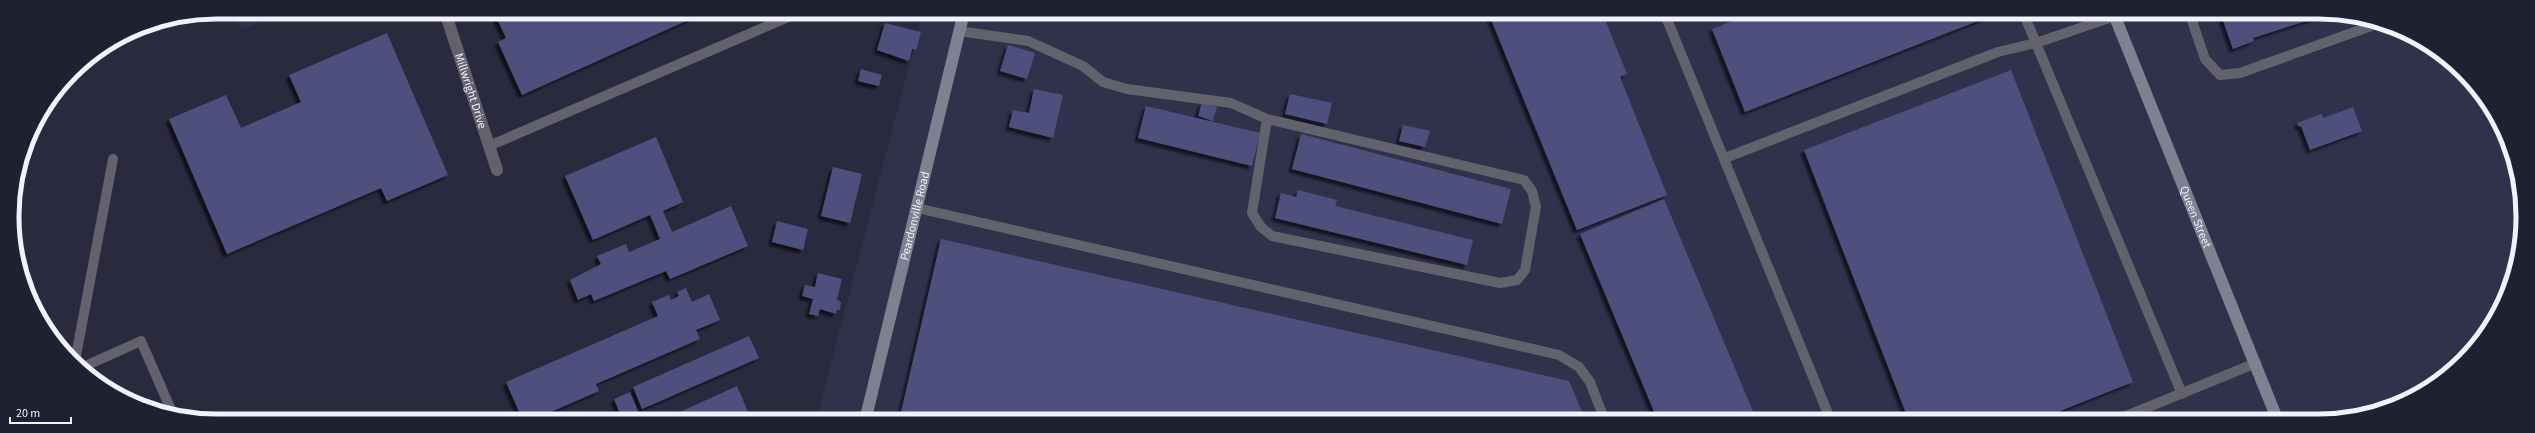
<svg xmlns="http://www.w3.org/2000/svg" width="2535" height="433" viewBox="0 0 2535 433" font-family="'Source Sans 3',sans-serif">
<style>
.built{fill:#30314a}
.building{fill:#4f4f7d;filter:url(#shadow)}
.lines{fill:none;stroke-linecap:round;stroke-linejoin:round}
.lane{stroke:#61626c;stroke-width:10}
.street{stroke:#61626c;stroke-width:12}
.secondary{stroke:#7f8090;stroke-width:12}
.labels{text-anchor:middle;stroke-width:3;stroke-linejoin:round;paint-order:stroke}
.street-label{font-size:12px;fill:#f1f2ff;stroke:#1f2032}
.rim{fill:none;stroke:#f1f2ff;stroke-width:5}
</style>
<defs>
<filter id="shadow"><feDropShadow dx="-3.5" dy="3.5" stdDeviation="1" flood-color="#0009"/></filter>
</defs>
<rect width="100%" height="100%" fill="#292a3d"/>
<path class="built" d="M233,12h50l-42,18z
M923,12h1409l77,21 63,49 40,69 11,79 -16,65 -44,66 -54,39 -77,21h-1516z"/>
<path class="building" d="M494,12h206l-3,4 -175,79 -24,-53 8,-4z
M1488,12h114l25,62 -7,3 47,118 -90,35z
M1755,12h231l2,5 -243,95 -33,-83z
M2220,12h111v1l-78,25 1,3 -21,8z
M885,23l36,9 -5,18 -4,-1 -3,12 -32,-11z
M387,33l61,142 -61,26 -6,-13 -154,66 -58,-135 57,-24 15,33 60,-26 -12,-27z
M1008,45l27,8 -8,26 -27,-8z
M861,69l21,6 -3,11 -21,-5z
M2011,70l122,312 -98,39h-126l-105,-271z
M1034,89l29,6 -10,43 -44,-11 4,-17 16,3z
M1290,94l42,9 -5,21 -42,-10z
M1202,103l15,4 -4,14 -15,-5z
M1146,106l114,27 -8,33 -114,-28z
M2353,107l9,24 -52,19 -9,-24 -2,1 -2,-4 24,-9 2,4z
M1403,125l27,6 -5,16 -26,-6z
M1301,134l210,55 -9,35 -210,-55z
M656,137l27,65 -20,9 9,21 59,-26 17,40 -78,33 -4,-8 -72,30 -3,-7 -13,6 -8,-20 31,-16 -4,-8 29,-12 3,8 31,-13 -10,-24 -57,25 -28,-64z
M833,167l29,7 -12,49 -29,-7z
M1298,190l39,10 -2,6 138,34 -6,25 -192,-47 6,-25 15,4z
M1664,199l93,222h-99l-78,-187z
M777,221l31,8 -5,21 -31,-8z
M941,239l628,142 17,40h-687z
M818,273l24,6 -5,21 4,2 -1,8h-3l-1,4 -16,-5 -2,7 -9,-2 4,-15 -11,-3 3,-11 10,2z
M686,288l6,14 17,-8 11,26 -24,10 4,9 -104,45 3,7 -69,30h-7l-17,-39 152,-66 -6,-14 17,-7 2,5 8,-4 -2,-4z
M749,336l10,22 -117,51 -9,-22z
M737,386l14,33 -4,2h-87z
M630,392l10,24 -17,5 -9,-22z"/>
<g class="lines">
<path class="lane" d="M1664,12l167,409
M2023,12l159,382
M2189,12l16,47 15,16 20,-2 137,-49
M959,31l69,10 55,25 20,16 24,7 104,14 36,16 257,61 8,11 4,16 -11,63 -8,10 -17,3 -228,-47 -11,-9 -9,-14 15,-94
M489,146l311,-134
M1725,158l273,-106 38,-9 79,-27
M917,208l642,147 20,12 11,15 15,39
M75,361l38,-202
M83,367l58,-26 31,71
M2114,421l142,-58"/>
<path class="street" id="s1" d="M445,12l52,158"/>
<g class="secondary">
<path id="s2" d="M2113,12l165,409"/>
<path id="s3" d="M865,421l99,-409"/>
</g>
</g>
<g class="labels">
<g class="street-label">
<text dy="4" stroke="none"><textPath href="#s1" startOffset="83">Millwright Drive</textPath></text>
<text dy="4" stroke="none"><textPath href="#s3" startOffset="211">Peardonville Road</textPath></text>
<text dy="4" stroke="none"><textPath href="#s2" startOffset="221">Queen Street</textPath></text>
</g>
</g>
<path d="M0 0H2535V433H0ZM216 19H2319A197 197 0 0 1 2516 216V217A197 197 0 0 1 2319 414H216A197 197 0 0 1 19 217V216A197 197 0 0 1 216 19Z" fill="#1f2032" fill-rule="evenodd"/>
<path class="rim" d="M216 19H2319A197 197 0 0 1 2516 216V217A197 197 0 0 1 2319 414H216A197 197 0 0 1 19 217V216A197 197 0 0 1 216 19Z"/>
<path d="M10 417v6h61v-6" fill="none" stroke="#f1f2ff" stroke-width="2"/>
<text x="16" y="417" font-size="12" fill="#f1f2ff" stroke="#1f2032" stroke-width="3" paint-order="stroke">20 m</text>
</svg>
